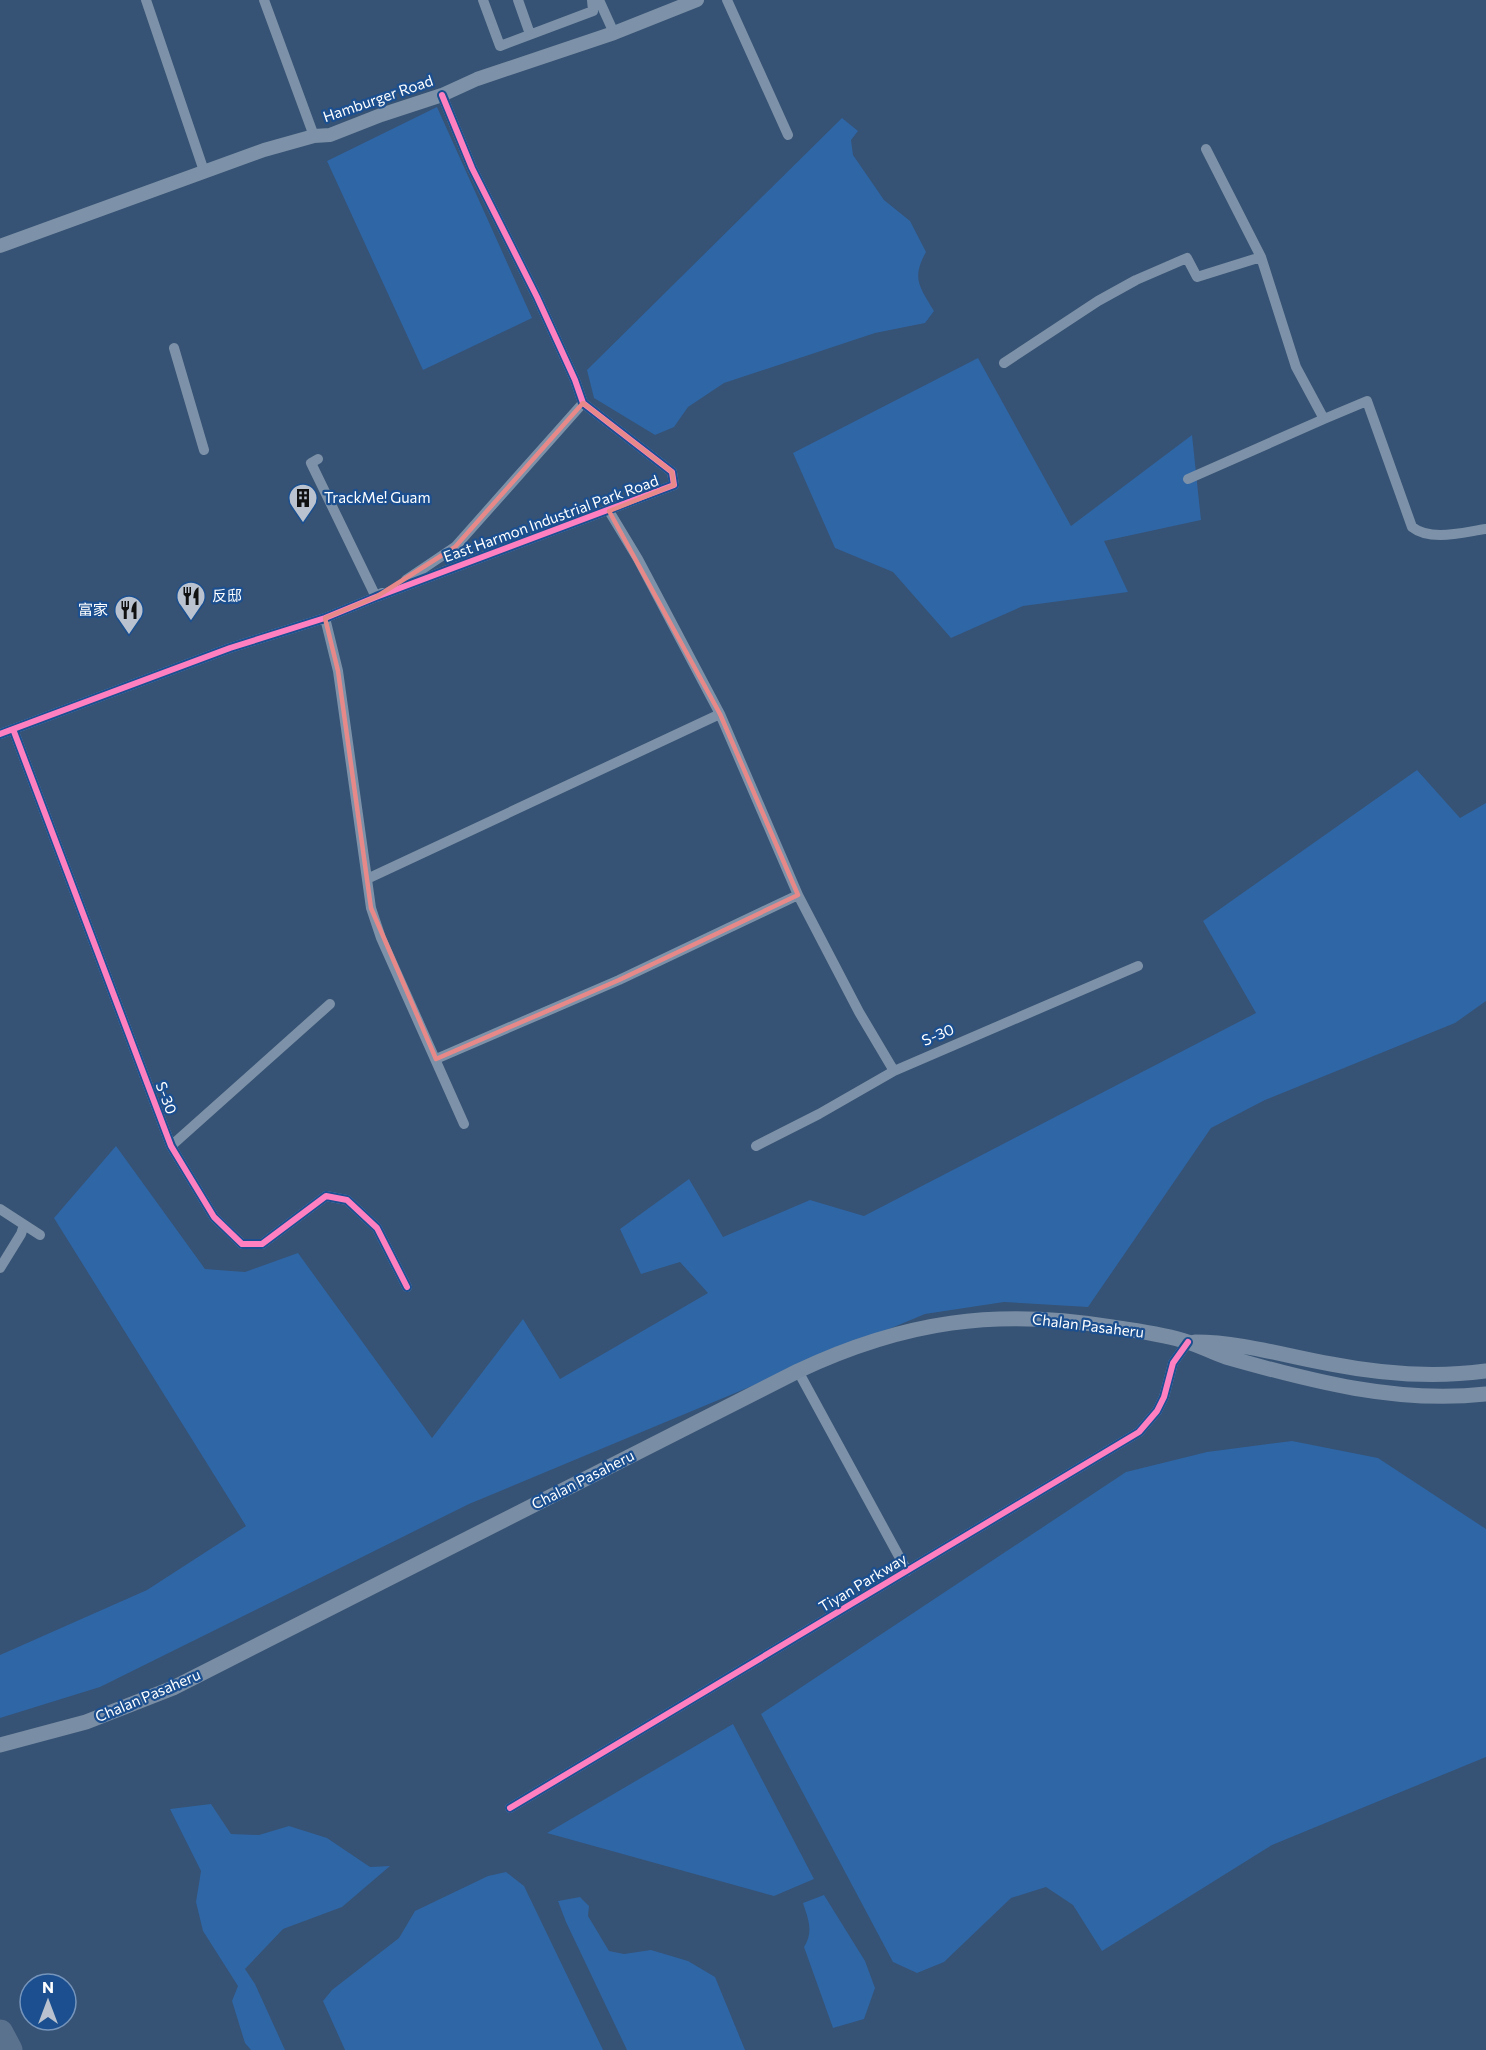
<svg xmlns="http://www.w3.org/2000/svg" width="1486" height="2050" viewBox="0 0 1486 2050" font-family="Commissioner,'Noto Sans SC',sans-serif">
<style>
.green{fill:#2f66a5}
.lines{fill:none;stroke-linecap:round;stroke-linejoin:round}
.taxiway{stroke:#5a728e;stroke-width:27}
.minor{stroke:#7d92a8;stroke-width:10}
.tertiary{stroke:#7d92a8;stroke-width:14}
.secondary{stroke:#798da4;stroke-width:15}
.cycleway-casing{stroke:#1b4f8f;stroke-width:10}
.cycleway{stroke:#ff80c0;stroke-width:6}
.marked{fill:none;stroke:#e88989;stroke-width:4.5;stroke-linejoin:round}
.labels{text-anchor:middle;stroke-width:4.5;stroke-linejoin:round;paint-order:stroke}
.street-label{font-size:15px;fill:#fff;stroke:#1b4f8f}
.poi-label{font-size:15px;fill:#fff;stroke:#1b4f8f;text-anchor:start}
</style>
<rect width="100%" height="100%" fill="#365274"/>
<path class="green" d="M437,107l95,211 -109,52 -96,-209z
M842,118l16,13 -7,9 2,15 31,45 26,21 16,31c-15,27 -6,35 8,59l-9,12 -50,10 -151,50 -36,24 -14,20 -19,8 -61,-37 -7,-28z
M978,358l93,168 121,-91 9,85 -97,21 24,51 -105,14 -72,32 -58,-66 -58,-24 -42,-95z
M1417,770l43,48 26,-15v198l-31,22 -190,77 -54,28 -123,179 -84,-5 -79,12 -456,190 -369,183 -100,31v-63l147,-65 99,-64 -192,-308 62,-72 89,123 40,3 53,-19 134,185 91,-119 37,60 148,-86 -28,-31 -39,12 -21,-45 69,-50 34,58 87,-37 54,16 392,-203 -53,-92z
M1292,1441l86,17 108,71v228l-214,88 -170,106 -29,-46 -27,-18 -35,11 -67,64 -27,11 -24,-11 -132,-248 365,-242 81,-20z
M733,1724l81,155 -40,17 -227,-63z
M211,1804l20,30 28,1 30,-9 38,12 43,29 20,-1 -48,41 -59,22 -38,40 10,15 30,66h-34l-6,-7 -13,-42 6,-15 -35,-55 -7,-29 5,-31 -31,-62z
M506,1872l18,14 79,164h-258l-22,-49 9,-11 67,-52 16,-27 73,-35z
M824,1895l41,66 10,27 -11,31 -31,9 -29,-81c10,-16 4,-28 -1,-44z
M580,1897l9,9 -1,10 21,35 15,3 27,-4 37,11 27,16 30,73h-118l-61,-128 -8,-21z"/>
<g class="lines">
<path class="taxiway" d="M0,2033l9,17"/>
<path class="minor" d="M146,0l58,171
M264,0l50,136
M483,0l17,46 93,-35 -1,-11
M518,0l12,34
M599,0l15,33
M727,0l61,135
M1206,149l55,108 35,110 28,52 43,-18 45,126c19,15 52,5 74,2
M174,348l30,102
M1004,363l94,-62 38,-21 51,-22 10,19 64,-20
M318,459l-7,4 65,134 6,-4
M1188,479l136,-60
M609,511l29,48 82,155 78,181 61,117 35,59
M406,580l49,-33 128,-144
M325,618l13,53 33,237 10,30 83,186
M13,729l158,417 43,71 28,27h20l64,-48 21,4 30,28 30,59
M0,734l230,-86 95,-30 51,-21 298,-112 -2,-13 -89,-69 -8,-23 -38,-83 -65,-129 -30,-73
M367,879l353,-165
M436,1059l183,-79 179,-85
M171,1146l159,-142
M756,1146l63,-32 75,-43 244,-105
M0,1209l40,26
M0,1268l21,-34 3,-9
M798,1371l109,200
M510,1808l629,-376 18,-21 7,-14 9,-34 15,-21"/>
<path class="tertiary" d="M0,246l264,-96 50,-14 16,-1 51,-20 61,-20 35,-16 137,-46 83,-33"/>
<path class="secondary" d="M1195,1342c46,0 91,14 136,22 51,10 103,14 155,7
M0,1745l86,-23 87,-34 625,-317c106,-50 198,-63 314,-44 25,4 52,7 76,15 13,4 25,11 38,15 84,24 172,47 260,37"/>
<g class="cycleway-casing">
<path id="cycleway" d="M13,729l158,417 43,71 28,27h20l64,-48 21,4 30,28 30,59
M0,734l230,-86 95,-30 51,-21 298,-112 -2,-13 -89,-69 -8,-23 -38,-83 -65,-129 -30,-73
M510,1808l629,-376 18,-21 7,-14 9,-34 15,-21"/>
</g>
<use href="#cycleway" class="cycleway"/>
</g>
<path class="marked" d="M583,403l89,69 2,13 -65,26 111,203 78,181 -179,85 -183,79 -65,-151 -33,-237 -13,-53 51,-21 79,-50z"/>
<defs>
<g id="building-pin" transform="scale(1.5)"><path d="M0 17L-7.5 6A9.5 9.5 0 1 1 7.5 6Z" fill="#b9c2ce" stroke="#1b4f8f"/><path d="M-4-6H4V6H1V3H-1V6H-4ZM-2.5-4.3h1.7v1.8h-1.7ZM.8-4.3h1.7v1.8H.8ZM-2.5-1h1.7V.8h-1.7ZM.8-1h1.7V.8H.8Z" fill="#111"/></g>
<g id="restaurant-pin" transform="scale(1.5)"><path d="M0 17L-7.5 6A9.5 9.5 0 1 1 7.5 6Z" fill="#b9c2ce" stroke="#1b4f8f"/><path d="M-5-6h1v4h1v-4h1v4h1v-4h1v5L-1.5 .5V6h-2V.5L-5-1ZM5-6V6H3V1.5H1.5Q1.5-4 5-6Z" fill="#111"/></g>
</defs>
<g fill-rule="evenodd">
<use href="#building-pin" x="303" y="498"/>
<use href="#restaurant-pin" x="191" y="596"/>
<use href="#restaurant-pin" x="129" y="610"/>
</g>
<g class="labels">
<g class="street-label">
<text transform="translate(378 99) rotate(-19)" y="5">Hamburger Road</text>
<text transform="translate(551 519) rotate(-20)" y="5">East Harmon Industrial Park Road</text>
<text transform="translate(938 1035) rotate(-23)" y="5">S-30</text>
<text transform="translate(166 1098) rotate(69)" y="5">S-30</text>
<text transform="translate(1088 1326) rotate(7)" y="5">Chalan Pasaheru</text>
<text transform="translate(583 1480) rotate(-27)" y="5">Chalan Pasaheru</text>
<text transform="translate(863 1583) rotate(-31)" y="5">Tiyan Parkway</text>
<text transform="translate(148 1696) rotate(-23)" y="5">Chalan Pasaheru</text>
</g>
<g class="poi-label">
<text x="324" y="503">TrackMe! Guam</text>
<text x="212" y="601">反邸</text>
<text x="108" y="615" text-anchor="end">富家</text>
</g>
</g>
<g transform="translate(48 2002)"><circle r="28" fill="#1b4f8f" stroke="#7695bc" stroke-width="1.5"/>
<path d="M0-4.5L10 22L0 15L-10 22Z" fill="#b9c2ce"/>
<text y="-9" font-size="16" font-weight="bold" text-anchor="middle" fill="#ffffff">N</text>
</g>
</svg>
